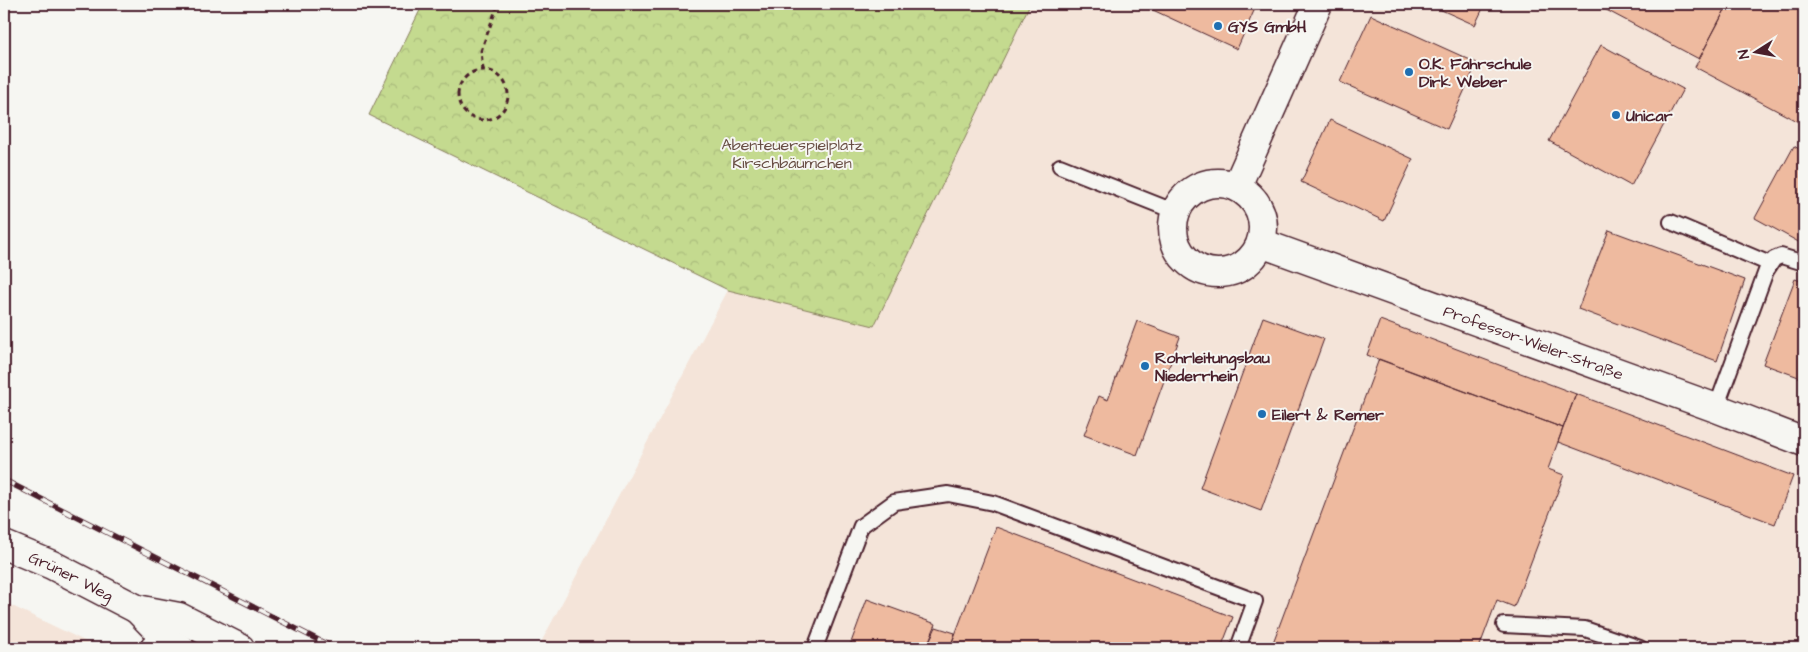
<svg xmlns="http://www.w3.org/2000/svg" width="1808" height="652" viewBox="0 0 1808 652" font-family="'Architects Daughter',sans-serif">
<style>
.built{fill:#f4e4d9}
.forest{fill:url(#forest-crowns);stroke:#877c5d}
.building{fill:#eeba9f;stroke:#4a1f2b}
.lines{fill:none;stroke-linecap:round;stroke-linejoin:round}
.service-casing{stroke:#4a1f2b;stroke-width:18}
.minor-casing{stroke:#4a1f2b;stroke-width:31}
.tertiary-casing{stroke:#4a1f2b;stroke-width:31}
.path{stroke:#4a1f2b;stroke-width:3;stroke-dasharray:5 4;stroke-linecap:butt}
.service{stroke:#f6f6f2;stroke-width:14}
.minor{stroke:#f6f6f2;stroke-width:28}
.tertiary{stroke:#f6f6f2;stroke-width:28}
.rail-casing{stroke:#4a1f2b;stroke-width:5.5}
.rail{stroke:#f6f6f2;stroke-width:4;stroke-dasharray:11;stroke-linecap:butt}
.poi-dot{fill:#1f6fb2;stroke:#f6f6f2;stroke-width:2}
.labels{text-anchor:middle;stroke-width:4;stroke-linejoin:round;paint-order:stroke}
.poi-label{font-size:16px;font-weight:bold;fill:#4a1f2b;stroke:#f6f6f2;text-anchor:start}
.park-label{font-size:16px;fill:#684e44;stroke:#f6f6f2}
.street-label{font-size:16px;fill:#4a1f2b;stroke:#f6f6f2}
</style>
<defs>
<pattern id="forest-crowns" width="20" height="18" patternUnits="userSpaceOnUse" patternTransform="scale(1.25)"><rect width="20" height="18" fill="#c4da8f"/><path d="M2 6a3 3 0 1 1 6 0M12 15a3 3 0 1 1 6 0" fill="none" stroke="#aabb7c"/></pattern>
</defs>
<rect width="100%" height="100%" fill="#f6f6f2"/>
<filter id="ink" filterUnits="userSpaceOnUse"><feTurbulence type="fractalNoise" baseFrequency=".02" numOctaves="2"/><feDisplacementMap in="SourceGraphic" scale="10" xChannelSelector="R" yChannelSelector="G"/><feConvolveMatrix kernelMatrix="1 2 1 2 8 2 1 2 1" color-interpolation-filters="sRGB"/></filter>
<g filter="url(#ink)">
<path class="built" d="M1030,4h774v644h-1266l190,-358 146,36z
M4,602l95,46h-95z"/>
<path class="forest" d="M423,4h607l-156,322 -146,-36 -359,-175z"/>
<path class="building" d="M1140,4h117l-20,45z
M1428,4h57l-10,21z
M1595,4h127l5,2 -28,53z
M1728,4h76v121l-109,-58z
M1371,15l106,48 -30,66 -107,-47z
M1601,45l82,44 -52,97 -82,-45z
M1330,120l83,39 -29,62 -83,-39z
M1794,146l10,6v93l-49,-27z
M1609,230l136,50 -28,81 -139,-52z
M1795,279l9,3v97l-41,-15z
M1263,317l61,22 -63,172 -61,-23z
M1380,320l196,74 -13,34 -196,-73z
M1137,321l43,16 -43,118 -53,-20 15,-39 9,4z
M1379,359l184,69 -15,41 16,6 -50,132 -17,-7 -18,48h-208z
M1576,394l217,82 -18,48 -217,-82z
M996,527l237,90 -12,31h-271z
M867,599l69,25 -10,24h-77z
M936,627l19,6 -5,15h-24z"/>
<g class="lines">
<g class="service-casing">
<path id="service" d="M1060,166l116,46
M1671,222l99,42
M1716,408l50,-137 8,-12 7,-3 23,7
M1504,625l81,4 55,19
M147,648l10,-18
M815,648l46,-122 33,-24 54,-8 45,9 262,98 -17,47"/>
</g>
<g class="minor-casing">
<g id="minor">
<circle cx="1218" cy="228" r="45"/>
<path d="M1237,186l81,-182"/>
<path id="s1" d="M1261,243l455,165 88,34"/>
</g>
</g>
<g class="tertiary-casing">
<g id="tertiary">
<path id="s2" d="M4,545l48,20 85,44 42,8 61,31"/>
<path d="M137,609l33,34 10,5"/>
</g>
</g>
<path class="path" d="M483,70l-2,-19 17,-47
M458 95a25 25 0 1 1 50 0a25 25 0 1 1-50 0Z"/>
<use href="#service" class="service"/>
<use href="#minor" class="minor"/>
<use href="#tertiary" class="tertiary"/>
<g class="rail-casing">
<path id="rail" d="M4,480l330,168"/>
</g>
<use href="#rail" class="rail"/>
</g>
</g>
<g class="poi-dot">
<circle cx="1218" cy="26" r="5"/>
<circle cx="1409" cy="72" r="5"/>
<circle cx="1616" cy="115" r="5"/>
<circle cx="1145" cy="366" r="5"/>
<circle cx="1262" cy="414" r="5"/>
</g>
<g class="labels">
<g class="poi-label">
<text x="1228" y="32">GYS GmbH</text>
<text x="1419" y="69">O.K. Fahrschule<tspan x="1419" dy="18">Dirk Weber</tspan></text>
<text x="1626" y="121">Unicar</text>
<text x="1155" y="363">Rohrleitungsbau<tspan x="1155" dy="18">Niederrhein</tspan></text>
<text x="1272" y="420">Eilert &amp; Remer</text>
</g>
<g class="park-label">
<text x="792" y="150">Abenteuerspielplatz<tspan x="792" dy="18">Kirschbäumchen</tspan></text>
</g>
<g class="street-label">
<text dy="6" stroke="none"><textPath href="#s1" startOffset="290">Professor-Wieler-Straße</textPath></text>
<text dy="6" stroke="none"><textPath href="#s2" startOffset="74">Grüner Weg</textPath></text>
</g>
</g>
<rect width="1808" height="652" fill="none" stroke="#f6f6f2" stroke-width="20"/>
<rect x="10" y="10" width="1788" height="632" fill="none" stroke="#4a1f2b" stroke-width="2" filter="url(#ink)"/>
<g transform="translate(1756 52) rotate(259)" stroke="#f6f6f2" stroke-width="4" paint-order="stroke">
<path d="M0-4L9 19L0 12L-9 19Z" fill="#4a1f2b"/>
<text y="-8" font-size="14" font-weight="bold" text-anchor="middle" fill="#4a1f2b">N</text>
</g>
</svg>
